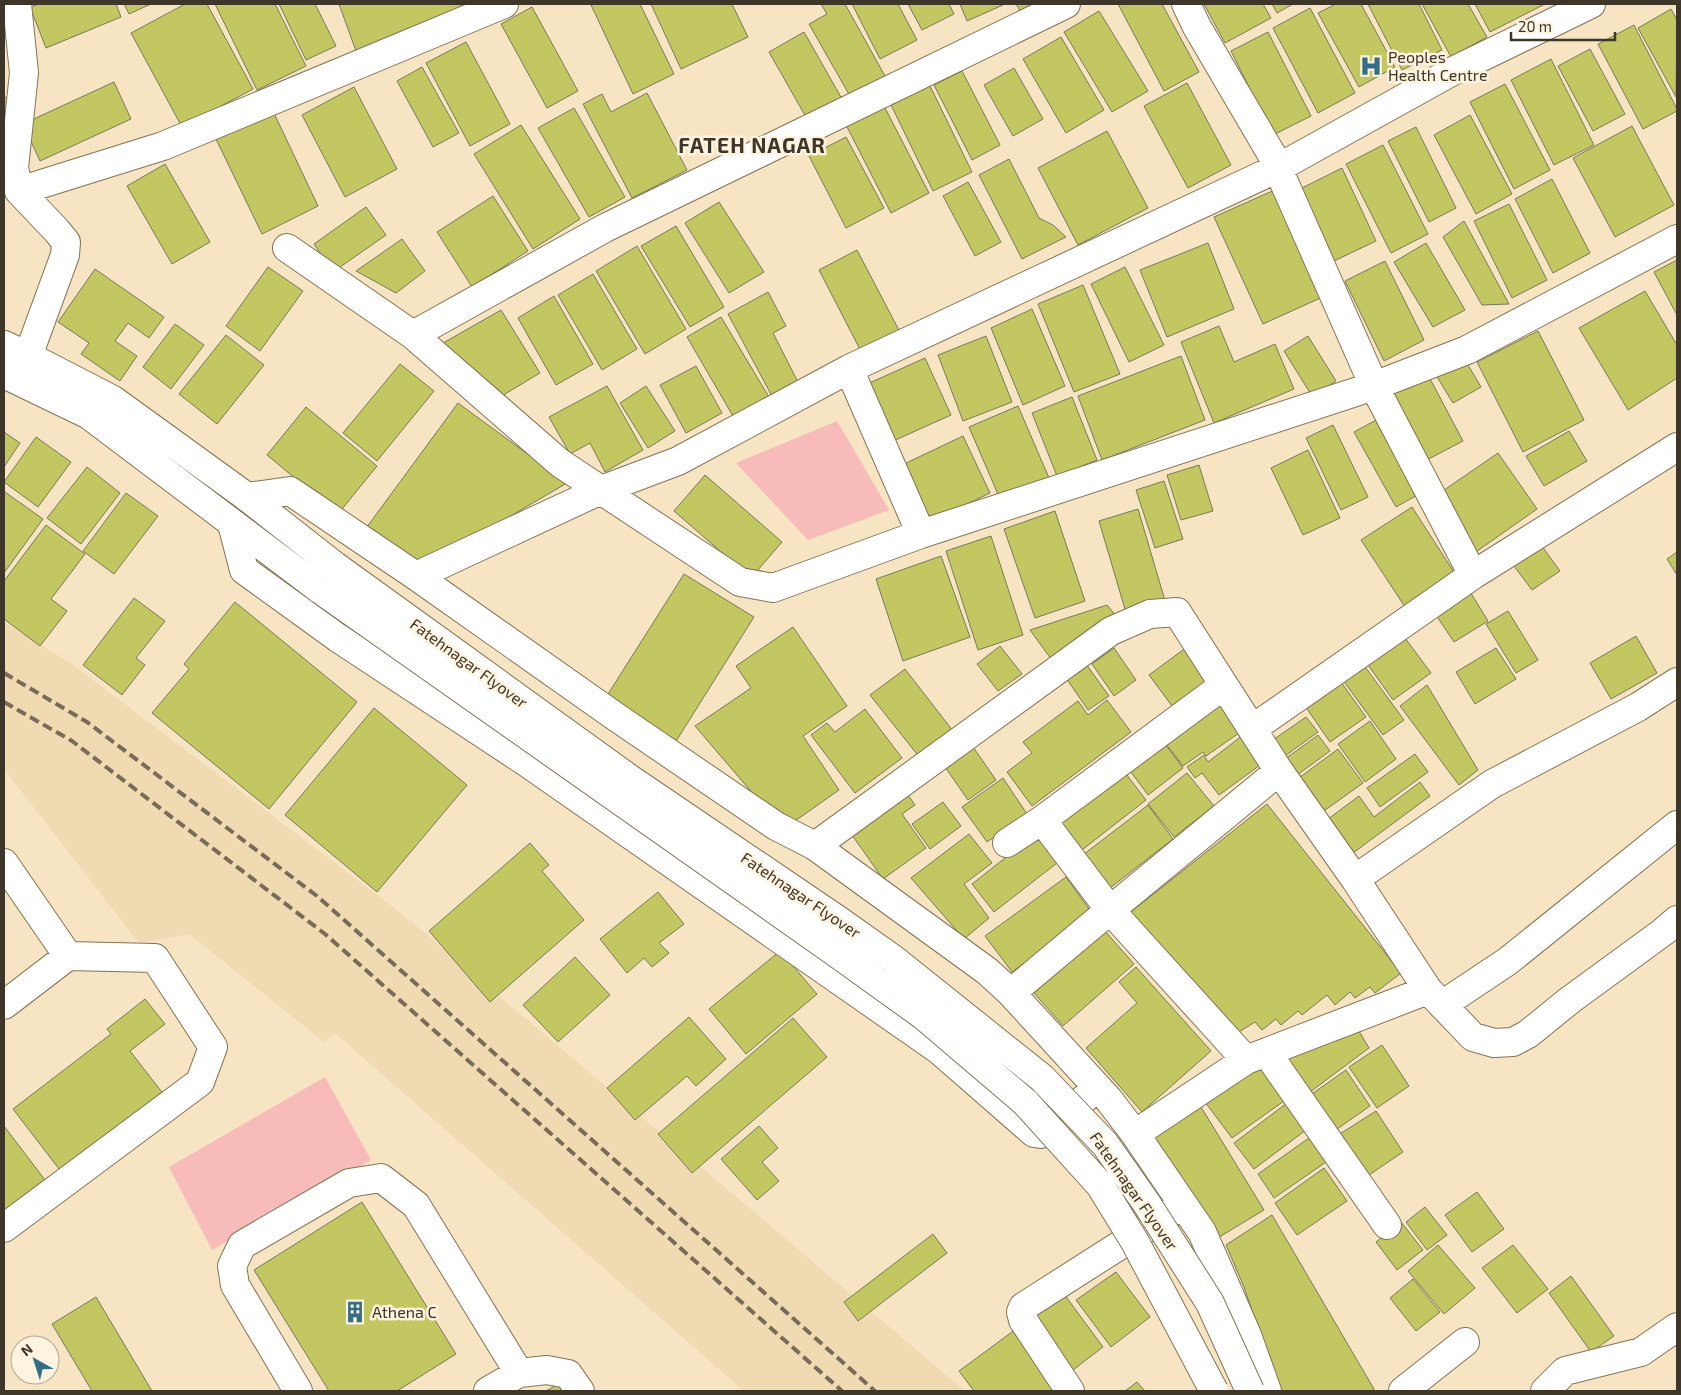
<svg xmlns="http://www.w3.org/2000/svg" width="1681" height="1395" viewBox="0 0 1681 1395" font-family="'Exo 2',sans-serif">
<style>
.built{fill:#f0dab1}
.green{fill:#f7bcb9}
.building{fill:#c2c762;stroke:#777a59}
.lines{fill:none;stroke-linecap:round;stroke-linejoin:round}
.street-casing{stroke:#847355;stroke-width:30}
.secondary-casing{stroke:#847355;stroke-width:30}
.street{stroke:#fff;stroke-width:28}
.secondary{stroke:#fff;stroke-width:28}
.rail{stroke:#786c59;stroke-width:4;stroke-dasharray:10 5;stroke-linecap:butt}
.secondary-bridge-casing{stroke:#847355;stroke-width:30;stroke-linecap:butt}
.secondary-bridge{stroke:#fff;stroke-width:28}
.labels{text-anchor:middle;stroke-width:5;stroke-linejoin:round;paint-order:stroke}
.poi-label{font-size:16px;fill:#3e3629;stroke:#fef3df;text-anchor:start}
.street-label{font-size:16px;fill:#3e3629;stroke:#fef3df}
.district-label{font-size:21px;font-weight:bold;letter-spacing:1px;fill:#3e3629;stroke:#fef3df}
</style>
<rect width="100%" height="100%" fill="#f7e4c3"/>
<path class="built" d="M4,622l68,42 334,253 559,474h-221l-408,-357 -12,8 -135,-108 -50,9 -135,-174z"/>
<path class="green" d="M837,421l52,89 -81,30 -72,-77z
M325,1077l46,83 -159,90 -43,-83z"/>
<path class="building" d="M4,4l9,29 -9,2z
M39,4h77l5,13 -75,31 -16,-41z
M124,4h27l-22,10z
M185,4h22l46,85 -71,38 -51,-94z
M215,4h60l31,62 -49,24z
M279,4h36l21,42 -30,14z
M339,4h127l2,6 -112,41z
M594,4h46l34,70 -41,20 -42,-89z
M651,4h81l16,33 -67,32z
M821,4h24l40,72 -35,20 -41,-72 18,-10z
M852,4h46l19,36 -37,19z
M908,4h41l5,10 -32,16z
M960,4h43v1l-36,16z
M1016,4h26l-20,10z
M1118,4h44l37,68 -35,19z
M1204,4h59l8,14 -46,25z
M1272,4h21l-16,9z
M1336,4h25l34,63 -36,20 -41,-74z
M1368,4h51l23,46 -40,20z
M1422,4h46l19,33 -36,20z
M1475,4h70l-55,28z
M532,7l46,84 -31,17 -46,-84z
M1310,8l45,85 -37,20 -45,-85z
M1671,9l6,11 -1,77 -38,-69z
M1099,11l49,80 -36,21 -48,-80z
M1634,25l43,84v2l-34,18 -45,-85z
M804,32l42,74 -35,20 -42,-74z
M1268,32l43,84 -38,19 -42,-84z
M1061,37l43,73 -38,23 -43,-74z
M466,42l44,82 -40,22 -44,-83z
M1590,49l35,65 -32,17 -35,-65z
M1551,59l43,86 -40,20 -43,-85z
M422,67l37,66 -26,14 -36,-66z
M1014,68l29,51 -30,17 -29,-51z
M962,71l38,74 -28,15 -38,-75z
M114,82l17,37 -91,42 -17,-37z
M1187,83l44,82 -43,23 -44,-82z
M1505,84l45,86 -36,19 -44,-87z
M930,86l42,86 -39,19 -42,-86z
M354,87l43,82 -52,28 -43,-82z
M647,93l40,77 -55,28 -49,-94 19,-10 9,18z
M4,97l6,1 -6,36z
M884,106l45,87 -38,20 -45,-88z
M574,108l51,89 -36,20 -51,-89z
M272,109l46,97 -56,28 -47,-97z
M1470,115l42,79 -36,20 -42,-79z
M521,125l59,94 -47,30 -59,-95z
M1632,126l42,79 -59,32 -42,-79z
M1416,127l40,81 -27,14 -41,-81z
M1107,131l41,77 -70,37 -40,-77z
M846,137l38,71 -38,20 -37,-72z
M1383,145l45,89 -37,19 -45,-89z
M1009,159l30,59 14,7 13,12 -44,22 -43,-84z
M165,164l45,78 -38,22 -45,-78z
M1342,168l34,73 -42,20 -34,-72z
M1552,179l38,74 -37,20 -38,-74z
M968,182l33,60 -26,14 -32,-60z
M1279,188l48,107 -64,29 -49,-107z
M493,196l35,55 -56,36 -35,-55z
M719,202l45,70 -35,21 -44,-70z
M1509,204l38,76 -35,18 -38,-77z
M366,207l20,28 -53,37 -19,-28z
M1464,221l45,83 -27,1 -39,-68z
M676,226l48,81 -34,20 -49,-81z
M402,239l23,32 -29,22 -40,-22z
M1208,243l26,66 -67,28 -27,-67z
M1426,243l39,67 -32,17 -39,-65z
M637,246l49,83 -41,25 -49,-83z
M857,250l46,88 -38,21 -46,-89z
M1677,260v55l-23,-43z
M1385,261l39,79 -40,21 -39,-80z
M268,267l35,24 -43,60 -34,-25z
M1125,267l39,78 -35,17 -38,-78z
M95,269l69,48 -15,21 -21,-15 -13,18 22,15 -17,25 -39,-27 8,-11 -31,-21z
M593,274l44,75 -35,21 -44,-75z
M1083,285l37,89 -46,18 -36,-88z
M1645,291l32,54v33l-49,32 -49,-82z
M768,292l18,34 -13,7 27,53 -26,14 -46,-86z
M554,296l39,68 -37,21 -38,-67z
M1032,309l33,77 -42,19 -32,-77z
M501,310l39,63 -40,24 -62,-51z
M721,317l51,85 -35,21 -50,-86z
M175,324l29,21 -33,44 -28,-22z
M1219,326l15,36 41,-18 19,45 -80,34 -33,-81z
M1538,331l46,89 -61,32 -46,-90z
M226,335l38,30 -47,59 -38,-30z
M986,336l26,66 -49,19 -25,-66z
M1308,336l28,45 -24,15 -28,-45z
M1462,355l19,32 -28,16 -19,-31z
M1181,356l24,64 -103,40 -24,-64z
M925,358l26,57 -60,27 -26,-57z
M400,364l34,27 -57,70 -34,-28z
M696,366l26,47 -36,20 -26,-48z
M1428,375l35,66 -42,22 -35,-65z
M607,386l36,64 -38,22 -15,-29 -20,11 -21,-37z
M646,386l29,45 -27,17 -28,-45z
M1072,397l25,63 -40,16 -25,-63z
M458,403l109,80 -152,89 -51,-41z
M1018,406l31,72 -49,21 -31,-72z
M306,407l71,59 -39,48 -71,-59z
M1378,419l41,75 -23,13 -42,-75z
M1333,425l35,72 -27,13 -35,-72z
M1569,431l18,30 -43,25 -18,-30z
M4,432l16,11 -16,24z
M963,436l27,57 -59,28 -27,-57z
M36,437l35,25 -33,45 -34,-25z
M1308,450l32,68 -37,17 -32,-67z
M1498,453l39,56 -64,45 -39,-57z
M1199,465l14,46 -32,9 -14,-45z
M87,467l33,26 -39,51 -34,-26z
M705,475l77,67 -31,36 -77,-67z
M1164,481l19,58 -28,9 -19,-58z
M5,492l38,27 -39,54v-79z
M126,493l32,23 -44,58 -31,-23z
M1412,507l47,73 -50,33 -48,-73z
M1138,509l28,95 -39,12 -28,-95z
M1055,511l30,90 -50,17 -31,-89z
M46,525l39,29 -34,45 16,12 -27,35 -36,-27v-38z
M991,536l32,99 -45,15 -32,-99z
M1539,542l21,29 -28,19 -21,-28z
M1677,552v23l-10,-16z
M941,556l29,81 -67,24 -27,-82z
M684,574l70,43 -81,129 -70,-44z
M1469,590l19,31 -34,21 -20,-30z
M134,598l31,23 -29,37 9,7 -23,30 -39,-30z
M235,602l122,100 -88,107 -117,-96 37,-44 -5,-5z
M1107,605l15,18 -68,40 -24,-33z
M1508,611l30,49 -22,13 -30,-49z
M793,627l54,79 -44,30 36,54 -44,31 -40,-25 -60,-70 56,-38 -15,-22z
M1636,636l21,37 -46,26 -21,-36z
M1405,638l26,35 -38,27 -25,-35z
M1000,646l22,28 -24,17 -21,-27z
M1187,647l26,35 -38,28 -26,-35z
M1114,648l22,32 -22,16 -22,-32z
M1496,648l20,31 -41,25 -19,-32z
M1086,664l23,32 -21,14 -22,-32z
M1363,664l41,56 -21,15 -41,-56z
M905,669l48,62 -33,27 -50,-63z
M1341,682l25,35 -36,25 -25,-36z
M1427,685l51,85 -19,15 -59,-79z
M1215,695l27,36 -36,25 -3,-4 -20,14 -23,-30z
M1107,700l24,32 -99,74 -25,-34 25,-19 -9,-11 55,-41 10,14z
M374,708l93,77 -90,107 -92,-77z
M865,709l37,49 -47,35 -44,-58 16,-12 8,9z
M1306,717l12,15 -37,27 -11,-17z
M1370,721l26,38 -31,23 -27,-38z
M1243,735l20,28 -44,32 -17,-22 -7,5 -8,-11 17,-12 4,7z
M1318,735l12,16 -37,27 -12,-16z
M1160,737l23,31 -35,27 -23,-31z
M973,747l23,33 -28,20 -23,-33z
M1338,749l25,34 -42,30 -25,-33z
M1415,754l13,18 -48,35 -13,-19z
M1120,766l26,34 -73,57 -27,-34z
M1187,773l27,33 -40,31 -26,-33z
M1003,778l24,36 -40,28 -25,-35z
M1420,782l10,14 -81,60 -25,-34 35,-26 15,21z
M908,795l7,10 -13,9 24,34 -43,31 -31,-44z
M943,802l18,24 -31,23 -18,-25z
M1267,804l134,169 -26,20 -5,-6 -15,11 -5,-6 -15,13 -8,-10 -25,20 -4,-4 -17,14 -5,-6 -14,11 -7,-8 -21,13 -107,-120z
M1148,805l25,34 -72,56 -26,-34z
M1032,830l25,33 -63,49 -22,-28 33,-26 -3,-4z
M969,834l23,29 -28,21 25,34 -25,21 -53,-61z
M530,843l19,22 -7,6 42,49 -94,82 -61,-71z
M1066,877l26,36 -80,59 -27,-36z
M658,892l26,32 -25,19 10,10 -17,14 -8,-9 -17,15 -27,-34z
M1105,931l29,33 -71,62 -29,-33z
M780,951l37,43 -71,60 -37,-45z
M575,957l35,38 -52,47 -35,-37z
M1136,967l75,84 -69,61 -56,-64 51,-45 -18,-21z
M145,999l20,25 -35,27 38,49 -102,78 -53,-69 98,-75 -4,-5z
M689,1017l37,42 -30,27 -9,-10 -52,44 -28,-32z
M793,1018l34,39 -135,116 -34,-39z
M1353,1021l16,27 -67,50 -25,-43z
M1382,1045l27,41 -32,22 -28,-41z
M1257,1064l27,37 -52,37 -27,-36z
M1346,1070l24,36 -40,28 -24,-36z
M1287,1103l19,27 -52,39 -20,-26z
M1201,1107l63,103 -48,29 -63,-103z
M1376,1111l27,41 -40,27 -28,-42z
M4,1126l41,54 -41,31z
M759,1126l19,22 -16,14 17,19 -22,19 -36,-41z
M1309,1138l17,24 -52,36 -16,-24z
M1324,1168l23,33 -50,34 -22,-32z
M1477,1192l27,37 -32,23 -27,-37z
M362,1202l94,152 -59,37h-68l-75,-121z
M1425,1207l22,28 -20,15 -21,-28z
M1272,1215l102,174 -3,2h-89l-18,-45 -20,-59 -18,-42z
M1401,1222l22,28 -26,20 -21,-28z
M933,1234l14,19 -89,68 -14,-19z
M1438,1245l37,43 -31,26 -36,-43z
M1513,1245l35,44 -31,24 -35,-45z
M1116,1272l34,45 -39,30 -35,-47z
M1571,1276l43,60 -23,16 -42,-59z
M1413,1279l27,33 -24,19 -26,-33z
M1064,1294l39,53 -34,26 -43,-55z
M96,1297l56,94h-60l-40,-67z
M1020,1326l41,65h-87l-15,-20z
M1137,1382l8,9h-20z
M558,1384l4,7h-16z"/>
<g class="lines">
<g class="street-casing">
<path id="street" d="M17,4l7,69 -10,95 5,23 144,-45 341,-142
M19,191l38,40 9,11 -1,13 -37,101
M287,248l126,87 147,128 180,119 33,6 148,-54 453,-148 -102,-231 -75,-128 -11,-23
M413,335l192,-107 461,-224
M849,369l72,165
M247,497l43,-6 126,85 200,141 160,109 39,20 172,125 24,22 98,107 26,34 67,98 45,103 20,56
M232,524l12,46 94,68 188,124 413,288 95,83 7,1 49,-40
M1473,575l-99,-189 93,-36 210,-111
M416,576l185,-86 77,-29 171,-92 429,-201 175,-97 138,-67
M1252,729l221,-154 204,-128
M1007,843l35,-23 182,-135
M815,846l296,-215 39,-17 27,-2 102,159
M4,863l64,93 -64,49
M1355,879l137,-95 146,-77 39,-25
M1011,993l99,-83 -68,-90
M1442,1005l66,-44 169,-136
M1267,1053l120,172
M1246,1060l-136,-150 169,-139 76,108 73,111 45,47 21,6 19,-1 15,-8 42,-34 93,-68 14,-12
M1135,1134l111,-74 182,-70
M4,1228l196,-146 13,-35 -58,-89 -87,-2
M298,1391l-63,-106 -3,-19 10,-21 107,-62 32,-5 35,27 103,168 28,-3 21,4 12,17
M488,1391l31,-18
M1070,1391l-47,-71 -2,-8 2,-5 155,-99
M1403,1391l62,-49
M1545,1391l20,-20 76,-19 36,-25"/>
</g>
<g class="secondary-casing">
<path id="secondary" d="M4,345l24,11 85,44 134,97 88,69
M4,374l85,41 232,175"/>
</g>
<use href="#street" class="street"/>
<use href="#secondary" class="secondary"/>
<path class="rail" d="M4,673l83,49 230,174 558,495
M4,702l68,39 253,193 517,457"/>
<g class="secondary-bridge-casing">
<path id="secondary-bridge" d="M335,566l295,213 208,141 55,39 149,119 63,66 42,60 63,99 40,88
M321,590l514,362 89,64 101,86 75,83 35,57 79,149"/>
</g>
<use href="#secondary-bridge" class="secondary-bridge"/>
</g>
<defs>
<g id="hospital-bare" transform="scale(1.725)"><path d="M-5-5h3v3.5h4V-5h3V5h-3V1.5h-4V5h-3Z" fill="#346d86" stroke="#fef3df" stroke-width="2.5" paint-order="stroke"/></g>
<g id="building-bare" transform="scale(1.725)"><path d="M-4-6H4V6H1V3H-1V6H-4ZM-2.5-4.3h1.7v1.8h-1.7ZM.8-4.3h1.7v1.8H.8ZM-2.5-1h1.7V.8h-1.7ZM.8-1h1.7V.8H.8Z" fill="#346d86" stroke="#fef3df" stroke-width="2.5" paint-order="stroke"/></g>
</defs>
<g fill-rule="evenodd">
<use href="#hospital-bare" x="1371" y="66"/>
<use href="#building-bare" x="355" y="1312"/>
</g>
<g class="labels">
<g class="poi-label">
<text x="1388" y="63">Peoples<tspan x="1388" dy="18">Health Centre</tspan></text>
<text x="372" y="1318">Athena C</text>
</g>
<g class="street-label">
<text transform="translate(469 663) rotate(36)" y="6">Fatehnagar Flyover</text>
<text transform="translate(801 895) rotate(34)" y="6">Fatehnagar Flyover</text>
<text transform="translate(1134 1191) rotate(55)" y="6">Fatehnagar Flyover</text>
</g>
<g class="district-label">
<text x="752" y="153">FATEH NAGAR</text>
</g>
</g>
<rect width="1681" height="1395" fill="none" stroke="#3e3629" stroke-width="10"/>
<g transform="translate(35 1360) rotate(321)"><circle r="24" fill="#fef3df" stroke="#b1a796"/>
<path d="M0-4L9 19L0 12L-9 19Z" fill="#346d86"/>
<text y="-8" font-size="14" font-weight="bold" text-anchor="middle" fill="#3e3629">N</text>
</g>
<path d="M1511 32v8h104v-8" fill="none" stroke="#3e3629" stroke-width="2.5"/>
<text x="1518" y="32" font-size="15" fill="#3e3629" stroke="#fef3df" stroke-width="4" paint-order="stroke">20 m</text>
</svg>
